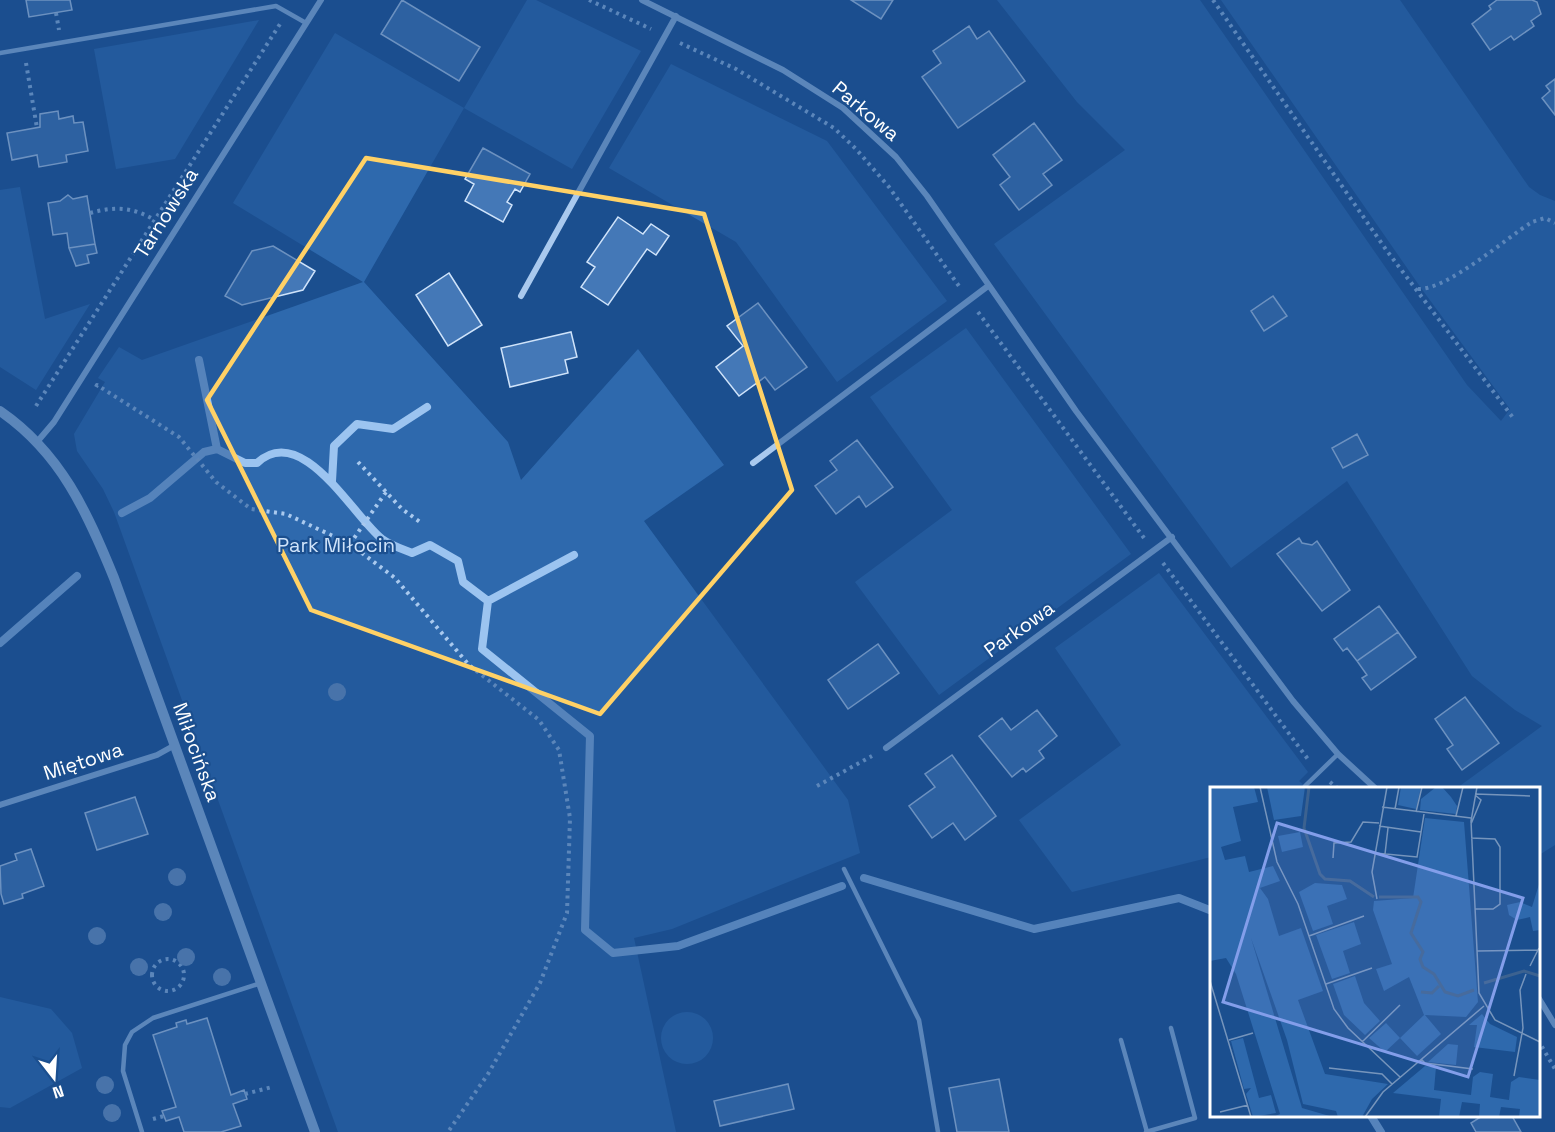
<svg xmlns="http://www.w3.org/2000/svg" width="1555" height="1132" viewBox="0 0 1555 1132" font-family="'Space Grotesk',sans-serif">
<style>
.green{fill:#2e69ad}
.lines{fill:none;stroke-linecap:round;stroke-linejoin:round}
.stream{stroke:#9cc4f0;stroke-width:8}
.building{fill:#4478b7;stroke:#cfe3fa;stroke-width:1.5}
.path{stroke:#a9c9ee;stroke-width:4;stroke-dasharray:3 4.5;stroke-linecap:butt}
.service{stroke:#a9c9ee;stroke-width:4.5}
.minor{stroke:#a9c9ee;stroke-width:6}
.tertiary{stroke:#a9c9ee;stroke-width:10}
.tree{fill:#7ea0ca}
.marked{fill:none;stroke:#ffd166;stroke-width:4.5;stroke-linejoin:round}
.labels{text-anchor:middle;stroke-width:4.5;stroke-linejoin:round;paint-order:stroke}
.street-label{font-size:20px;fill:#fff;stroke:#1b4f8f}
.park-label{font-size:20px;fill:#cfe3fa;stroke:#1b4f8f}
.inset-river{fill:none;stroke:#3c6290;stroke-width:3}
.inset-road{fill:none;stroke:#7695bc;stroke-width:1.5}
.view{fill:#839eea;fill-opacity:0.15;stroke:#839eea;stroke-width:3}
.inset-edge{fill:none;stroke:#fff;stroke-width:3}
</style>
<rect width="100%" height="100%" fill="#1b4f8f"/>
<path class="green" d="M527,0h9l105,51 -69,118 -108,-61 -100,174 144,160 13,38 117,-131 86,116 -80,56 204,279 12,53 -188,76 -38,9 42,194h-338l-224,-620 -11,-23 -26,-38 -3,-17 31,-52 -7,-4 21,-31 23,13 221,-78 -130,-79 102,-170 129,75z
M997,0h203l267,385 34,36 9,-12 -89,-121 -200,-288h179l129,187 11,8 15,6v644l-16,10 -1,-67h-81l85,-62 -27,-16 -43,-34 -125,-195 -116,87 -237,-324 131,-94 -48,-48z
M259,20l-84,139 -59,10 -22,-120z
M671,64l156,77 120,160 -110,81 -101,-140 -127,-74z
M20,187l25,132 45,-15 -54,86 -36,-23v-177z
M966,328l165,226 -192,141 -84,-113 97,-72 -82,-113z
M1159,573l149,199 -9,9 8,7h-95l-1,69 -139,35 -53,-72 102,-75 -66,-97z
M0,997l51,12 21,24 10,35 -72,40 -10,-1z
M661 1038a26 26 0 1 1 52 0a26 26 0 1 1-52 0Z"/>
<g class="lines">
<path class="stream" d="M199,360l18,89
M332,481l2,-35 23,-22 36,5 34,-22
M122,513l28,-15 54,-46 13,-3 28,14h12c45,-42 96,53 125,76 8,6 20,10 30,14l18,-8 28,16 5,21 25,19 -6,48 108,87 -5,194 28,23 65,-7 164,-60
M488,601l86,-46
M0,643l77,-67
M864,878l170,51 145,-31 33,13
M1371,1116l10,16"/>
</g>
<path class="building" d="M26,0h44l2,10 -43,7z
M402,0l78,47 -21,34 -78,-47z
M851,0h42l-12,19z
M1497,0h35l5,2 4,12 -10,7 3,5 -20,14 -3,-4 -21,14 -18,-26 19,-15 -2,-3z
M969,26l8,13 12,-8 36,50 -67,47 -36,-51 19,-14 -8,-12z
M1555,79v36l-13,-17 8,-7 -4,-5z
M58,111l1,8 14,-3 1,7 9,-1 5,29 -22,4 1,7 -28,5 -2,-12 -25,5 -5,-27 33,-6v-13z
M1034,123l28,37 -19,14 9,11 -33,25 -19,-25 10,-8 -17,-22z
M483,148l47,26 -10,18 -5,-3 -8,13 5,3 -9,17 -38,-21 9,-17 -9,-5z
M68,195l5,4 14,-3 8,48 -26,4 -2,-15 -14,2 -5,-32 12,-2z
M618,217l25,17 8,-10 18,12 -13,19 -9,-6 -39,56 -27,-18 14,-20 -8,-5z
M95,244l2,9 -10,2 2,8 -13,3 -7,-18z
M273,246l42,25 -12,19 -61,15 -17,-9 27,-45z
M449,273l33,52 -34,21 -32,-51z
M1273,296l14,20 -23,15 -13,-20z
M758,303l49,64 -32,23 -10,-13 -26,19 -23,-29 27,-21 -16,-20z
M571,332l6,25 -12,3 3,13 -58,14 -9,-39z
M1357,434l11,21 -25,13 -11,-20z
M857,440l36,47 -27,20 -7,-11 -23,18 -21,-28 22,-16 -7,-9z
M1299,538l3,5 10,2 5,-4 33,49 -28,21 -45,-57z
M1379,606l19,26 -41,29 -10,-13 -4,3 -9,-12z
M1398,632l18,25 -45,33 -9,-12 5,-3 -10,-14z
M878,644l21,29 -51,36 -20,-29z
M1465,697l34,46 -37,27 -15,-21 6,-4 -18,-26z
M1037,710l20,26 -18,15 5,7 -18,14 -3,-4 -11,9 -33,-41 23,-18 9,12z
M952,755l44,61 -31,24 -12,-17 -21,15 -23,-32 26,-19 -10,-13z
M135,797l13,37 -51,16 -12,-37z
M31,849l13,37 -22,8 1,4 -19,6 -3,-10 -1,-28 17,-6 -2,-6z
M207,1018l24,77 13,-5 3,9 -14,5 8,22 -20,6h-37l-5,-15 -13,4 -4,-10 14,-4 -23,-72 24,-8 -1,-4 10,-3 1,4z
M999,1079l10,53h-52l-8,-44z
M788,1084l6,25 -74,17 -6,-25z
M1482,1116h30l9,16h-45l-5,-9z"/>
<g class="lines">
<path class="path" d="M589,0l62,29
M1213,0l174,251 127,168
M56,13l3,17
M680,43l56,26 98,59 22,21 33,38 72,102
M26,63l11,65
M90,213c26,-7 42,-6 65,7
M1418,289c29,1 87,-50 114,-67l13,-4 10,5
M978,312l166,226
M96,387l1,-2 82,52 37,45 35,27 35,5 64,30 45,34 74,87 70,55 20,30 11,68 -3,95 -27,70 -52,91 -40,58
M36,406l244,-382
M358,462l44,47 18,13
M350,544l36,-52
M1163,563l147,199
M1330,782l7,6
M817,786l55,-30
M152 975a16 16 0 1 1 32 0a16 16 0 1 1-32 0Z
M1538,1040l17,29
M245,1094l27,-7
M153,1119l11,-3"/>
<path class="service" d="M0,53l276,-47 30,17
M1305,786l33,-32
M844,869l75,151 19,112
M1121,1040l26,92
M142,1132l-19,-61 2,-26 7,-13 21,-14 108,-35
M1146,1132l49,-14 -24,-90"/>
<path class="minor" d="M642,0l141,70 60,38 53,49 31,39 149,215 217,290 45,53 37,34
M521,296l155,-280
M37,442l17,-20 267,-422
M753,463l235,-177
M886,748l286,-211
M0,805l157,-50 18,-10
M1538,997l17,28"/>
<path class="tertiary" d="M0,411c61,42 87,101 114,167l201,554"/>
</g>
<g class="tree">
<circle cx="337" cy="692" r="9"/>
<circle cx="177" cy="877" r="9"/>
<circle cx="163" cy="912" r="9"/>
<circle cx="97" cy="936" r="9"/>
<circle cx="186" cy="957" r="9"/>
<circle cx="139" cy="967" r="9"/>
<circle cx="222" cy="977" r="9"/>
<circle cx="105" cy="1085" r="9"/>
<circle cx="112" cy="1113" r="9"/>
</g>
<path d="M0 0H1555V1132H0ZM366,158l338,56 88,276 -192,224 -289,-104 -104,-210z" fill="#1b4f8f" fill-opacity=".55" fill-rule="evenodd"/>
<path class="marked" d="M366,158l338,56 88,276 -192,224 -289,-104 -104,-210z"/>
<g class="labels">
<g class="street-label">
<text transform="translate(866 111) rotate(40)" y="7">Parkowa</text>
<text transform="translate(166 213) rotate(-58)" y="7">Tarnowska</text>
<text transform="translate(1019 629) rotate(-36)" y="7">Parkowa</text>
<text transform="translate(197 752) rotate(70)" y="7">Miłocińska</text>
<text transform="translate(83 761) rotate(-18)" y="7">Miętowa</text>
</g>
<g class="park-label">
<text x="336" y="552">Park Miłocin</text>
</g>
</g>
<g transform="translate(1210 787)">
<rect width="330" height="330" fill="#1b4f8f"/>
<path d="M0,0h44l4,15 -25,5 8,34 -20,6 4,13 20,-4 4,16 24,-6 7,15 -20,7 8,11 11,37 22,-8 22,63 -25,9 27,74 63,10 -16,15 -10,18h-24l-2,-6 -33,-7 -16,-64 -36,-102 51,170 31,9h-60l7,-3 -44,-140 -10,-16 -16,3zM57,0h38l-4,29 -27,4zM191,0h20l-5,22 -18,-4zM226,0h6l9,10 6,9 -1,8 -36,-4 1,-11zM215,31l39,4 14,180 -12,15 -41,-2 16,19 -24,22 -17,-18 -15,14 -16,-14 17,-15 14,15 24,-23 -15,-38 -25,14 -8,-22 16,-5 -19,-54 1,-9 39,-3zM90,45l3,15 -21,5 -4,-16zM330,94v49l-7,1 -3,-14 -13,3 -8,-5 -2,-10 13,-3 12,5zM105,96l27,2 5,14 -20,7 6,18 -20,7 -14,-39zM144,135l7,22 -18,7 7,22 -18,6 -16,-44zM145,189l9,27 16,18 -15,14 -21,-20 -11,-31zM272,227l8,10 27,13 -2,15 -41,-5 3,-22h-8zM33,251l16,60 12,-3 5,18 -23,4 -7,-23 5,-6 -7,1 -13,-48zM238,257l10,1 -2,20 -28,-3zM215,279l11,1 -2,23 37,5 2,-18 7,-5 13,2 -3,23 19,3 2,-18 8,-5 21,3 -1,37h-20l1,-8 -19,-2 -2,10h-20l1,-13 -18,-2 -3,15h-20l2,-18 -48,-6z" fill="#2e69ad"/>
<path class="inset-river" d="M99,0l-5,41 16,46 5,5 25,2 24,16M169,110h39l3,5 -10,31 12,19 -3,7 3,8 11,7 11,18 13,4 16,-6M274,196l40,-12 16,5M211,205l11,1 7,-7"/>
<path class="inset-road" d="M50,0l17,75 21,42 36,105 14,19 52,49M267,0l-6,34 8,172 16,27 45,22M265,7l55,2M172,20l89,11M185,22l4,-22M206,25l6,-25M246,29l7,-29M261,37l10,-24 -6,-5M169,39l42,6M261,51l24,1 5,8v57l-7,5h-18M165,66l42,4 7,-43M175,67l3,-26M123,71l1,-15 17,-1 12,-20 16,1M167,112l-5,-27 15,-85M99,149l55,-20M267,164l61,-1M320,179l9,-18M0,194l41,136M116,197l46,-16M19,253l24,-7M152,255l38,-37M211,272l4,4 48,6M119,281l53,6 10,10M304,289l9,-48 -3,-38 6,-16M10,325l28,-7M155,330l18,-25 101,-86"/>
<path class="view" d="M67,36l246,75 -55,179 -245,-75z"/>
<rect width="330" height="330" class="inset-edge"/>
</g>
<g transform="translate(54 1078) rotate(163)" stroke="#1b4f8f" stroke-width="4.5" paint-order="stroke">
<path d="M0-4.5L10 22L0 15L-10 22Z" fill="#ffffff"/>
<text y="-9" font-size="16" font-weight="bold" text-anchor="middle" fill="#ffffff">N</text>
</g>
</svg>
